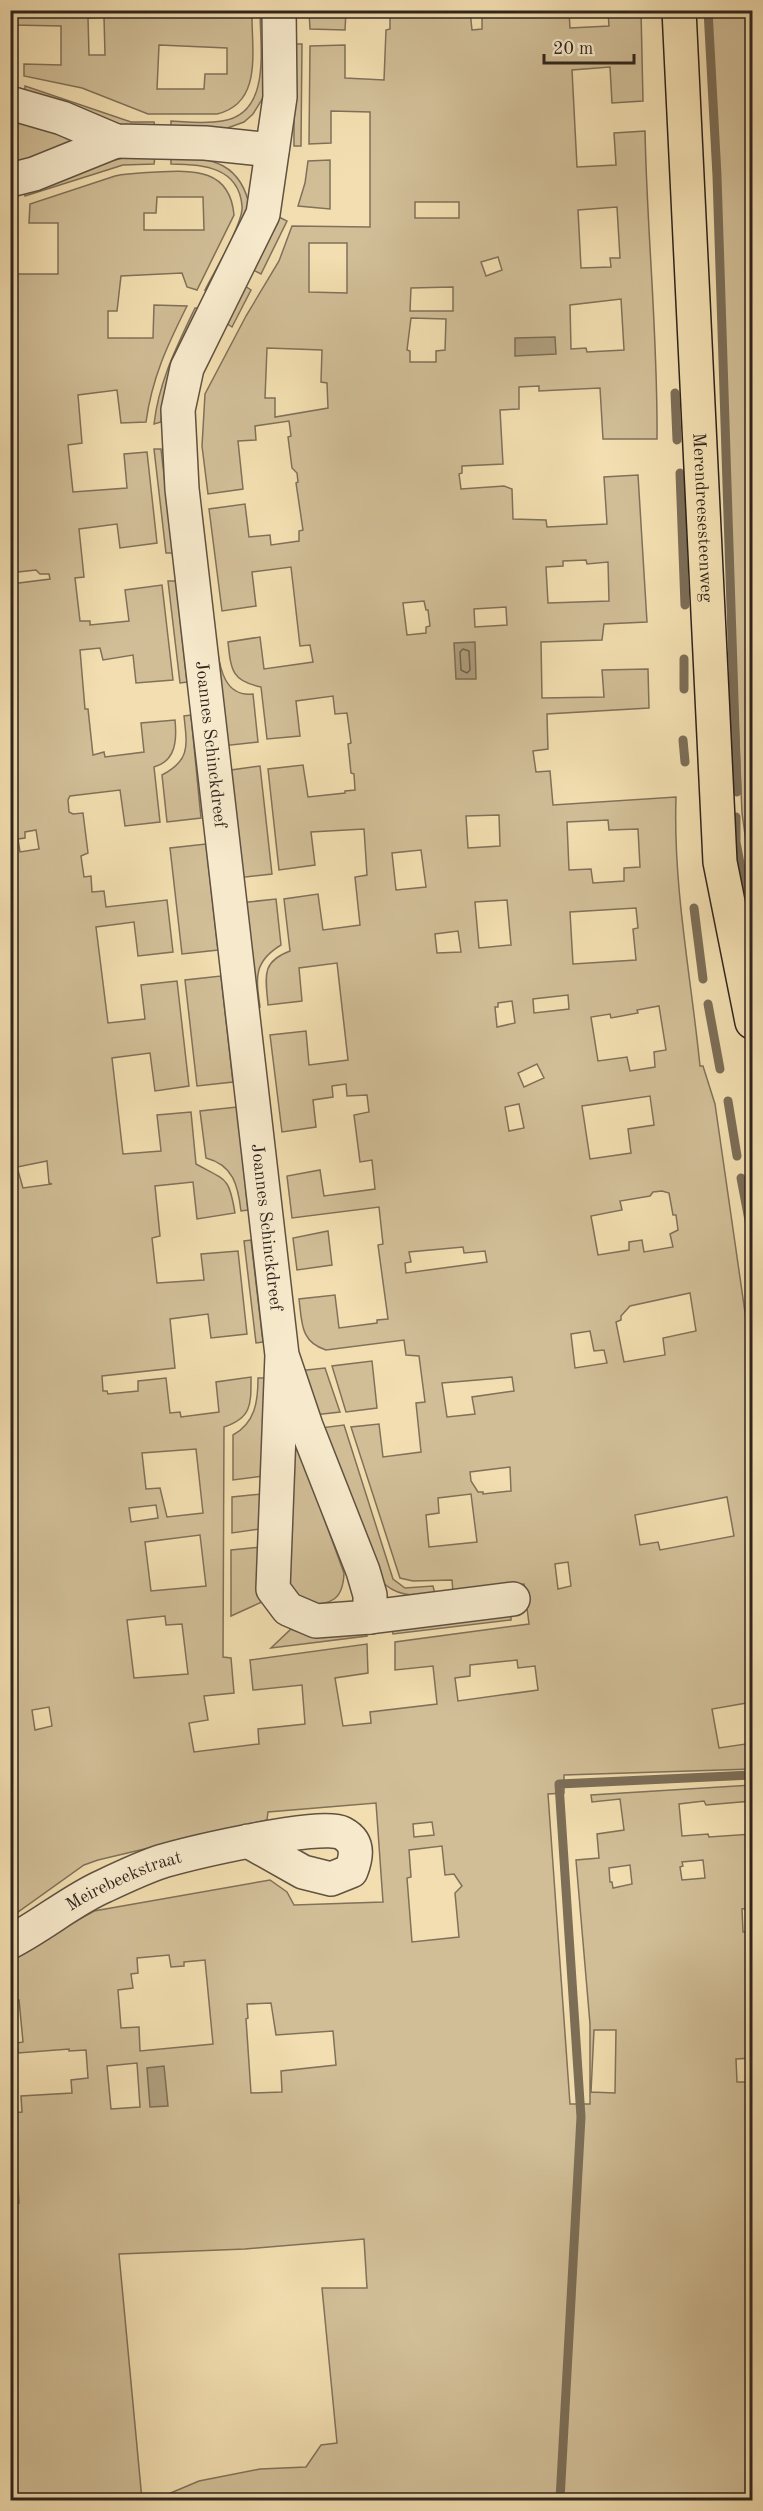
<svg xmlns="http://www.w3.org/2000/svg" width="763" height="2511" viewBox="0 0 763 2511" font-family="'Old Standard TT',serif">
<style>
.green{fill:#d1be97;stroke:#80715a;stroke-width:1.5;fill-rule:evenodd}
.water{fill:#b09f7e;stroke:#7c6e57;stroke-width:1.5}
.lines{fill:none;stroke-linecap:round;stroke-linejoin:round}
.shore{stroke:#70624e;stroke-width:1.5}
.stream{stroke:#7c6e57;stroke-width:9}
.minor-casing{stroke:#605242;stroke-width:36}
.major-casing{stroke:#2f241d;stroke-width:36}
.minor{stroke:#f7eacc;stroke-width:33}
.major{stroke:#f2deb0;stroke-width:33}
.labels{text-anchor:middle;stroke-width:5;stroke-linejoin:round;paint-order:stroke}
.street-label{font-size:18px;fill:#2f241d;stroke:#f7eacc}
</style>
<rect width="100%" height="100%" fill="#f2deb0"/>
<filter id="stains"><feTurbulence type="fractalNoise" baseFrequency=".00333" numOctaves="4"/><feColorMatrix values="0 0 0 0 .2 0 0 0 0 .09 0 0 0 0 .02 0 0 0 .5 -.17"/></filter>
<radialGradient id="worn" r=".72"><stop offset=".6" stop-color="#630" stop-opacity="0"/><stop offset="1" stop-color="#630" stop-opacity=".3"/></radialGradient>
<path class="green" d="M10,11h242c-1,37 12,92 -35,103h-69l-66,-26 -58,-12v-12l37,1v-39l-48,-1v-10h-2zM104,17l1,38h-16l-1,-37zM159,45l68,3v26h-22l-1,15h-47z
M260,11h8l-2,82 -13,21 -9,8 -22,8 -51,-1v-8c17,1 35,3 51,0 50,-7 38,-74 38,-110z
M309,11h37l-1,19 -35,-1z
M386,11h84l2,19 10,-1v-18h-8h95l1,17 39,-2 -1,-15h33l2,90 -31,2 -2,-36 -38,3 5,97 39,-2 -2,-32 31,-2c2,103 13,205 12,308h-54l-3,-51 -61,3v-5l-20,1v22l-19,1 3,54 -41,2v7l-3,1 2,15 43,-3 8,3 1,30 33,1 1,7 60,-3 -3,-47 34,-2 9,147 -43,2 -2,16 -61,2 1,56 62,-1 -2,-27 46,-1 1,39 -102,6 1,35 -15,2 3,21 14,-1 3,34 123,-8c-3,91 15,179 24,269h3l12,38 37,257v341l-40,7 7,39 33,-5v26l-188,6v18l-16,1 22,310h20v-80l-14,-164 23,-2 -2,-24 27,-4 -4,-31 -28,3 -1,-7 161,-10v16l-46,4 -2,-4 -25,3 3,32 26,-2 1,3 43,-3v64h-3l1,10 -8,1 1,23 9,-1v34l-6,1 2,24h4v68l-16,1 1,23h15v418h-598l45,-19 61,-12 46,-2 15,-22 16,-2 -15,-155h45l-3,-49 -119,10 -126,5 23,246h-131l-1,-296 9,-1 -2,-31 -6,1v-60l11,-1 -1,-16 51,-3 -1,-13 17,-2 -2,-28 -17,1v-2l-51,4 -1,-10 6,-1 -4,-42 -8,1v-44l83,-46 176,-31 17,12 7,13 89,-3 -7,-99 -108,9 -1,8 -169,40 -14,5 -73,52 -1,-562 6,-2 -2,-17h-4l1,-752 39,-5 -1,-5h-9l-4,-4 -18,2 -7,6v-304h47v-51h-29l1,-19 85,-28c14,-3 27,-3 42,-4 37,-2 73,-3 77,43l-37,75 -10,-3 -5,-14 -61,3 -4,35h-9v27h45l1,-33 33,1c-20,40 -35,72 -41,116l-25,1 -4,-33 -39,5 4,48 -14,2 5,47 54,-4 -3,-34 23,-2 10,91 -37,5 -3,-24 -38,5 5,48 -9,1 5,43h10v4l39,-4 -4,-31 37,-5 11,95 -37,3 -3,-28 -30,5 -3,-12 -20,2 5,59h3l5,46 11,-3 1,5 39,-5 -3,-29 34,-3c2,20 1,41 -21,47l6,55 -35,4 -5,-36 -50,6 -2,4 1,12 4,2 10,-1 5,40 -7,3 3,21 7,-1 1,16 12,-1 2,16 61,-7 6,52 -35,4 -4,-34 -38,5 12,96 37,-4 -4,-34 36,-4 12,105 -34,5 -5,-38 -38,5 11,96 38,-3 -4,-36 34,-3 5,52c31,17 33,13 39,49l-38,6 -4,-37 -38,4 5,50 -8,2 5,45 47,-3 -3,-26 37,-3 9,83 -36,4 -3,-24 -38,5 5,49 -73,8 1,15h4l1,3 30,-3v-10l28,-3 4,35 10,-1 1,5 38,-5 -3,-30 35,-5c0,27 1,41 -27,50l-1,230 8,1 3,35 -30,3 4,24 -19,3 5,29 65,-8 -1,-15 47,-5 -3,-39 -49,5 -3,-30 117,-16 1,29 -33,5 8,48 28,-3 -1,-11 67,-8 -4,-38 -38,4v-28l134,-18 -5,-40 -71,8 -1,-12 -39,1 -13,-3 -49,-151 28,-3 4,33 38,-5 -5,-49 9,-1 -6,-46 -13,-1 -2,-15 -78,10c-26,-8 -24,-28 -27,-51l36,-4 4,33 38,-5v-3l11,-1 -10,-74 5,-1 -4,-37 -87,11 -5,-42 33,-6 4,26 51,-7 -3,-29 -12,2 -6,-47 15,-3 -2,-17 -20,1 -1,-12 -14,2 1,11 -20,3 3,27 -34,5 -12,-97 36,-4 3,34 39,-5 -11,-97 -38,5 3,33 -34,4c-2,-27 -8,-43 22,-54l-6,-52 34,-5 5,36 37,-5 -5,-48 12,-2 -3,-46 -53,3 4,33 -36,5 -11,-101 35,-4 5,32 37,-4v-2l10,-1 -1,-16 -3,-1 -3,-29 3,-1 -4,-30 -12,1 -2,-18 -37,5 4,35 -33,3 -6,-52c-29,-6 -30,-16 -33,-45l32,-5 4,32 49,-7 -3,-17 -10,1 -9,-79 -39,5 4,34 -34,5 -13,-102 36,-5 4,33 21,-2 1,10 28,-4v-10l4,-1 -7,-47 2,-1 -1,-9 -5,-5 -4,-31 3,-1 -2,-15 -34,5 1,14 -18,1 5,48 -35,5 -6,-48 3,-52 41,-78 33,-55 13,-35 78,1v-115l-39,-1v32l-22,1 1,-98 35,-1v33l39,2 2,-50 4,-1v-12h-4zM157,197h46l1,33h-60v-17h12zM415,202h44v16h-44zM617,207l3,51h-10l1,9 -30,1 -3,-58zM309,243h38v50l-38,-1zM498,257l4,13 -16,6 -5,-14zM453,287v24h-43l1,-23zM621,299l3,51 -37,2 -1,-4 -15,1 -1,-44zM411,318l35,1 -1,31 -9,1v11h-26v-11l-3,-1zM267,348l55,2 -1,32 6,1 1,25 -53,9v-19h-10zM586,560l1,4 21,-2 1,39 -61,2 -2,-36 17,-1v-5zM424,601l2,9h2l2,16 -4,1v6l-19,2 -4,-32zM506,607l1,18 -32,2 -1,-18zM499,815l1,31 -32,2 -2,-32zM608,820l1,10 29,-1 2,38 -16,1v13l-31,2 -2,-14 -22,1 -2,-48zM36,830l3,19 -19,3 -2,-13 7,-1v-6zM421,850l5,37 -30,3 -4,-37zM507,900l4,45 -32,3 -4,-46zM636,908l2,20 -5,1 3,31 -63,4 -3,-52zM458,931l3,21 -24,1 -2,-19zM568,995l1,14 -35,4 -1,-14zM512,1001l3,22 -18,4 -2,-20h3v-4zM659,1006l7,44 -12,2 1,15 -25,4 -3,-14 -29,4 -7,-44 19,-3 1,4 27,-5 -1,-3zM537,1064l7,14 -20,9 -6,-14zM650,1096l4,29 -26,4 3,24 -41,6 -8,-53zM519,1104l5,24 -15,3 -4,-24zM47,1161l2,22 3,1 -29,4 -6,-21zM662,1191l7,2 4,22h3l2,15 -8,4 3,13 -29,5 -2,-12 -13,2v8l-31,5 -7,-39 31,-6 -2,-9 30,-5 3,-4zM463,1247l1,6 21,-2 2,11 -81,11 -1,-10 6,-1 -2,-10zM690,1293l6,38 -33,7 2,17 -41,7 -8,-40 5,-2v-4l9,-10zM590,1331l4,20 10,-1 3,13 -32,5 -4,-34zM512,1377l2,14 -42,6 3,17 -28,3 -5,-34zM196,1449l7,64 -36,4 -7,-29 -14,1 -4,-36zM510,1467l1,24 -28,3v-2h-5l-7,-11 -1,-9zM471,1494l6,48 -48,5 -3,-32 13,-2 -1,-15zM727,1497l7,39 -74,14 -2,-8 -18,3 -5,-30zM156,1505l2,13 -27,4 -2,-14zM200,1535l6,51 -55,5 -6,-49zM568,1562l3,24 -13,3 -3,-25zM165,1616l1,9 16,-1 6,50 -54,4 -7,-58zM517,1660l1,8 17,-2 3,24 -80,11 -3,-23 15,-2v-11zM49,1707l3,19 -17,4 -3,-20zM432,1822l2,13 -20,2 -1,-13zM442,1846l3,29 9,-1 8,12 -7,7 4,44 -47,5 -5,-64 4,-1 -2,-27zM703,1860l2,18 -23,2 -2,-13 3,-1 -1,-4zM630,1865l2,19 -19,4 -1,-6h-2l-1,-14zM169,1955l2,12 13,-1v-4l21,-2 8,84 -73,7 -1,-24 -18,1 -3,-38 15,-2 -2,-14 7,-1 -1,-15zM271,2003l5,32 57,-4 3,34 -55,6 1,21 -31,1 -5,-74 2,-1 -1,-14zM594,2030h22l-1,63 -24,-1zM137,2063l3,44 -29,2 -4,-43z
M707,11h45v874l-10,-72z
M294,44h8l-1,102h-7z
M25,86l106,36h23l1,6 -22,1 -108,-36z
M11,117l62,22 1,3 -63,23z
M155,156l-1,8 -31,1 -98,31 -1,-6 86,-29 18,-4z
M171,156c42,1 71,8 79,53l-37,80 -8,1c8,-16 39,-68 37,-84 -3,-39 -40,-42 -71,-42z
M330,160v49l-32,-3 7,-23 3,-22z
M279,217l8,4 -26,53 -8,-4z
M245,286l6,4 -19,37 -6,-4z
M195,308h9l-42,100 -1,14 -7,2c5,-43 23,-78 41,-116z
M154,449h7l12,104h-7z
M176,581l11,101 -7,1 -12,-102z
M217,648c3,21 8,49 36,46l5,48 -36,4 -11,-97z
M191,715l10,103 -34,4 -5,-47c29,-15 25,-30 22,-59z
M260,766l12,108 -35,4 -13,-107z
M206,844l12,106 -36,4 -12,-106z
M276,899l5,46c-28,17 -25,33 -21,62l-9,1 -12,-105z
M221,976l12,106 -36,4 -12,-106z
M237,1107l11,103 -7,1c-3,-26 -8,-46 -35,-53l-6,-47z
M328,1231l4,34 -35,5 -4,-32z
M251,1240l12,102 -7,1 -12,-102z
M372,1361l5,47 -31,4 -14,-46z
M325,1368l15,44 -26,3 -16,-44z
M258,1378h7l-2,98 -30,4v-45c22,-12 25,-33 25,-57z
M344,1425l49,154 12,9 28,-2 2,8c-23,2 -39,3 -56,-15l-59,-151z
M294,1446l6,6 44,121c-1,27 -12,31 -37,32l-18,-19z
M262,1494l-2,35 -28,4v-36z
M261,1547l3,54 -33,15v-66z
M511,1613v7l-118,14 -1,-7z
M291,1629c23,11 49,4 74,1l2,6 -96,12z"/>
<path class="water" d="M555,337l1,17 -41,2v-18z
M475,642l1,37h-20l-2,-36z
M164,2066l4,40 -18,1 -3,-39z"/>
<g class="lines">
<path class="shore" d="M463,649l6,2 1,19 -3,3 -6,-3 -1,-18z"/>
<path class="stream" d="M708,10l9,166 20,616
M675,393l2,47
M680,473l5,132
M684,659v30
M683,740l2,22
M736,817v25l16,86
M694,908l9,71
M708,1004l12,65
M728,1101l9,55
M741,1178l11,58
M560,2500l21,-383 -22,-333 193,-9"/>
<g class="minor-casing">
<g id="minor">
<path id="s1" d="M279,10l1,87 -17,117 -76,154 -9,42 4,79 100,866 -9,234 15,20 28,12 54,-4v-22l-7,-24 -57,-145 -24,-71"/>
<path d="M10,103l52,15 54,23 89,2 67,7"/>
<path d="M10,180l24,-6 82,-33"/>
<path d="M370,1617l143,-18"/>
<path id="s2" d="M10,1942c33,-17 62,-42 94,-56 19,-9 40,-19 59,-25 28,-8 158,-39 179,-28 17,9 15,23 9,38l-20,8 -28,-7 -55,-31"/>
</g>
</g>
<g class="major-casing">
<g id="major">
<path id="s3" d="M679,10l41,852 32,160"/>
</g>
</g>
<use href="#minor" class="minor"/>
<use href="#major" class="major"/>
</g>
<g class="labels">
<g class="street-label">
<text dy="6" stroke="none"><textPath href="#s3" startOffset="508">Merendreesesteenweg</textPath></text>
<text dy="6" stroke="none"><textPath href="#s1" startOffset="756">Joannes Schinckdreef</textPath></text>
<text dy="6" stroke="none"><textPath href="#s1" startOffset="1242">Joannes Schinckdreef</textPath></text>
<text dy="6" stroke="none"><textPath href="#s2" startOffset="130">Meirebeekstraat</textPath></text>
</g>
</g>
<rect width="763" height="2511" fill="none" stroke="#f2deb0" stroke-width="36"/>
<rect x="12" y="12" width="739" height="2487" fill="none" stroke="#2f241d" stroke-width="3"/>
<rect x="18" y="18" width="727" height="2475" fill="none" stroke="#2f241d" stroke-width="1.5"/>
<path d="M544 54v9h90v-9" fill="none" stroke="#2f241d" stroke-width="3"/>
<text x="553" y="54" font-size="18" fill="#2f241d" stroke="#f7eacc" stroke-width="4.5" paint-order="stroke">20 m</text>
<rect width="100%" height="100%" filter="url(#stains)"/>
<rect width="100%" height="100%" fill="url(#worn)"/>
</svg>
